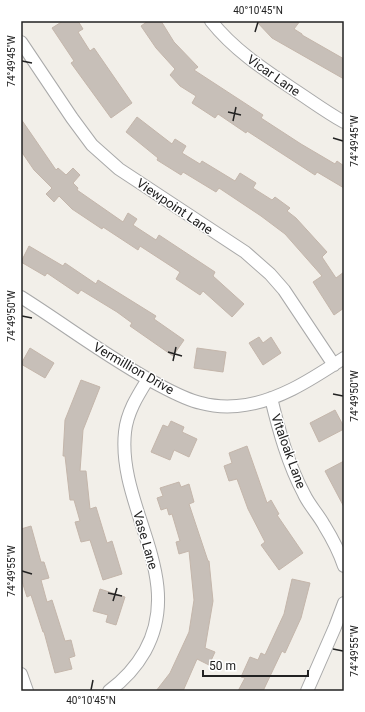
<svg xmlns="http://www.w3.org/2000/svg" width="365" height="712" viewBox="0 0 365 712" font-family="Roboto,sans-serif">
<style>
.building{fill:#c7bfb8;stroke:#c4b6ab}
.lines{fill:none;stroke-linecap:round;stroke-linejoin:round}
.minor-casing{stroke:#a9a9a9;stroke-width:14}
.minor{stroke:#fff;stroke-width:12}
.ticks{fill:none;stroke:#222;stroke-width:1.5}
.labels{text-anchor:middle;stroke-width:3;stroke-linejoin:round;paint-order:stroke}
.street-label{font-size:13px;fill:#222;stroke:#fff}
.neatline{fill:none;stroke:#222;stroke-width:1.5}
.ticks-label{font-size:10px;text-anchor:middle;fill:#222}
</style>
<rect width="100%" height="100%" fill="#f2efe9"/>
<path class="building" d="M63,21h15l5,8 -5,3 12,19 4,-3 38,55 -21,15 -40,-55 3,-2 -22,-33z
M148,21h13l13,21 24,25 -4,3 69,45 -2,3 40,26 34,20 2,-3 7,5v22l-27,-16 -2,3 -68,-44 -1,2 -28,-19 -3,4 -23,-15 4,-7 -16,-10 -10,-11 5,-6 -19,-21 -15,-22z
M256,21h44l-6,8 8,5v1l42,24v20l-72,-41z
M137,117l35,27 3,-5 11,7 -4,7 18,11 2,-3 33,20 5,-8 16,10 -3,5 19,12 3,-3 15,11 -3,3 9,7 31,34 -5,5 14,21 8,-6v36l-10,7 -21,-33 9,-6 -37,-42 -24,-18 -42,-28 -3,4 -33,-20 -2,3 -24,-15 1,-2 -32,-26z
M21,119l35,51 2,-2 8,7 7,-7 7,7 -7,8 5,5 -1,2 46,32 5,-9 9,6 -4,6 23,15 3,-5 56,37 -2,4 31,28 -12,13 -29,-26 -3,4 -24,-16 4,-7 -40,-26 -2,4 -35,-23 -1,2 -30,-20 -13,-13 -5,6 -8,-8 6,-6 -18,-18 -13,-19z
M29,246l34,20 2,-3 31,21 2,-4 58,36 -2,3 30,21 -11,16 -43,-30 2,-3 -15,-11 -36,-22 -3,4 -31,-21 -2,3 -24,-14z
M259,337l4,6 8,-6 10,16 -18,12 -14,-22z
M30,348l24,15 -9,15 -24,-14z
M197,348l29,4 -3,20 -29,-4z
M81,380l19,7 -17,43 -3,41h6l4,38 6,-2 11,36 5,-2 10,33 -19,6 -13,-40 -9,2 -6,-20 5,-1 -6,-21h-4l-5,-44h-2l2,-36z
M335,410l9,17v2l-25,13 -9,-19z
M171,421l13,6 -2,5 15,7 -8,18 -15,-7 -4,10 -19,-8 12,-27 5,2z
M247,446l20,57 4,-3 8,14 -2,1 26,38 -24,17 -18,-25 4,-3 -17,-33 -11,-30 -8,2 -5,-15 8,-3 -3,-10z
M344,461v46l-19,-36z
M179,482l2,5 8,-3 5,18 -5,2 19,57h1l4,40 -8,47 10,4 -6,13 -12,-6 -14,32h-27l14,-18 19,-41 5,-32 -5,-49 -10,3 -3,-12 4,-1 -8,-27 -3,1 -2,-7 -6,2 -4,-12 6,-2 -3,-8z
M31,526l10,36h3l5,16 -8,2 6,22 5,-2 13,41 6,-1 4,16 -6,2 3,11 -17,4 -11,-41h-1l-12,-37 -4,2 -6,-19v-49z
M292,579l18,4 -9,35 -16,35 -3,-2 -19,40h-25l7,-13 -4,-1 9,-20 8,3 3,-7 4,2 19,-41z
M100,589l25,8 -9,28 -10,-3 2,-7 -15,-4z"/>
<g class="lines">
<g class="minor-casing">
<path id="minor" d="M211,21c22,28 52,48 82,68 17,11 33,23 51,33
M21,42l51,76 20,27 27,24 126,83 25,22 14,16 50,75
M21,297c46,29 90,63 138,88 13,7 28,15 42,18 11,3 24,4 36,3 39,-3 75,-27 107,-48
M271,398c8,33 17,66 33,96 5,11 14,20 20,31 8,13 15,26 20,41
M21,674l6,17
M109,691c15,-11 27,-24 36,-40 41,-74 -28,-144 -20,-219 2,-20 13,-37 23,-53
M307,691l28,-64 9,-24"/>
</g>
<use href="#minor" class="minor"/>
</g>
<path class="ticks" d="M255,32l3,-10M22,61l10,2M228,112l13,3M233,121l3,-14M333,138l10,3M22,316l10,2M168,352l14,4M173,361l3,-14M333,394l10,2M22,571l10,3M108,593l14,3M113,601l4,-13M333,649l10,2M91,690l2,-10"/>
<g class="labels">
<g class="street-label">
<text transform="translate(274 75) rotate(35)" y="5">Vicar Lane</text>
<text transform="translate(175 206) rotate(34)" y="5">Viewpoint Lane</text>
<text transform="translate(134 368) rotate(30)" y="5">Vermillion Drive</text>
<text transform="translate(289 451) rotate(70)" y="5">Vitaloak Lane</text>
<text transform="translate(146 540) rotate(74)" y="5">Vase Lane</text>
</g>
</g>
<rect width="365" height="712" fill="none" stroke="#ffffff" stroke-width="44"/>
<path d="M203 670v6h105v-6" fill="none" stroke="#222222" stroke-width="2"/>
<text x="209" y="670" font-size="12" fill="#222222" stroke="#ffffff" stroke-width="3" paint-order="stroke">50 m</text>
<rect x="22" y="22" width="321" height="668" class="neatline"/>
<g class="ticks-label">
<text x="258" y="14">40°10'45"N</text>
<text transform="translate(11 61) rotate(-90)" y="4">74°49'45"W</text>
<text transform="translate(354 141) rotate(-90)" y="4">74°49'45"W</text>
<text transform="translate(11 316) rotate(-90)" y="4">74°49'50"W</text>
<text transform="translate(354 396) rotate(-90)" y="4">74°49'50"W</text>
<text transform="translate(11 571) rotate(-90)" y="4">74°49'55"W</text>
<text transform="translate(354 651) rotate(-90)" y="4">74°49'55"W</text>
<text x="91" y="704">40°10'45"N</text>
</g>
</svg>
